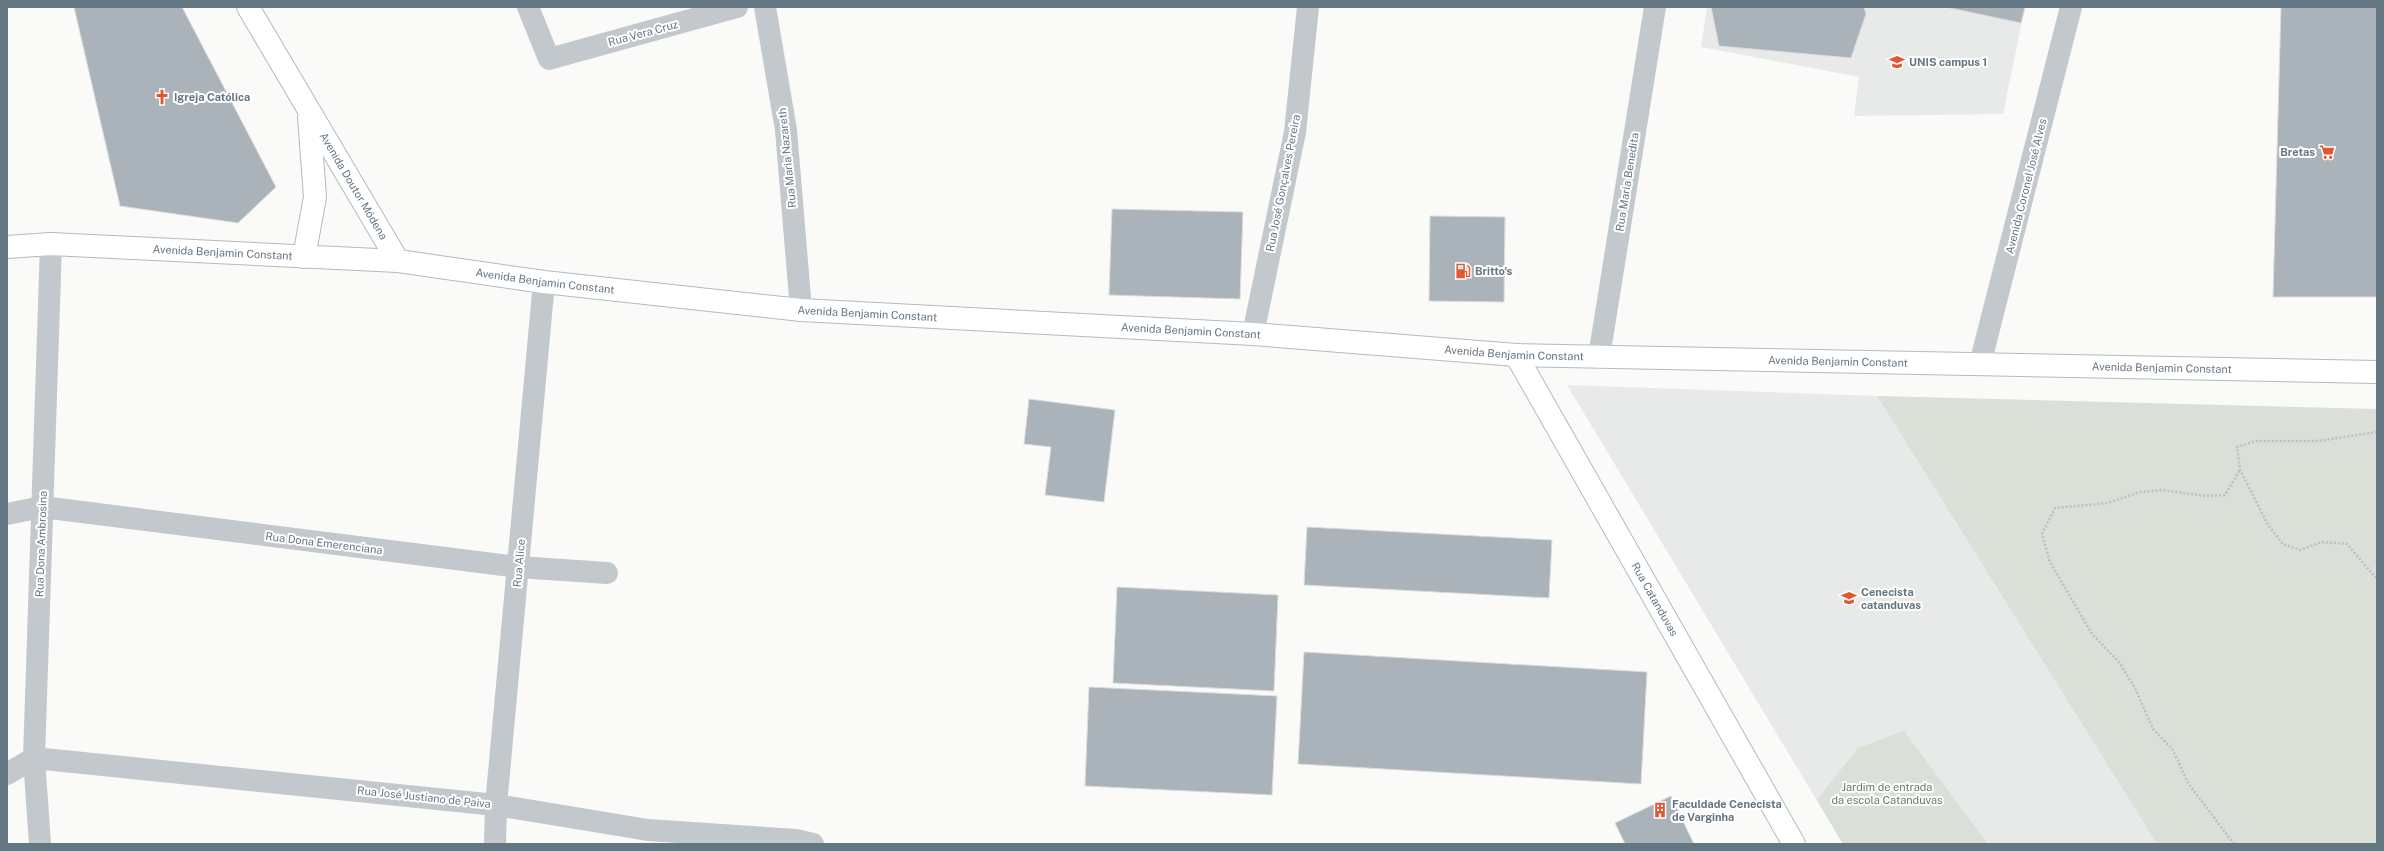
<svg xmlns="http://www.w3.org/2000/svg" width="2384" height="851" viewBox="0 0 2384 851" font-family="'Public Sans',sans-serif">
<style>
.built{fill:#e8e9e9}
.green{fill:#dadfd7}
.building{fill:#aab3b9;stroke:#dcdcda}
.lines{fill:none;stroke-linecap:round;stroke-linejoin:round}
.major-casing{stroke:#b5babe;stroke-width:24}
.path{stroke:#bbbfc2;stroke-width:2.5;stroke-dasharray:2 2;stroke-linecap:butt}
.minor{stroke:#c3c8cc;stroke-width:22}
.major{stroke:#fff;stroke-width:22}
.labels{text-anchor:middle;stroke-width:4;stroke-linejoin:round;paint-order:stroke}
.street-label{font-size:11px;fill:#657683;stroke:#fff}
.poi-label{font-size:11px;font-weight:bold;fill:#657683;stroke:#fff;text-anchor:start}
.park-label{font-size:11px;fill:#687a64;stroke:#fff}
</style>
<rect width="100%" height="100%" fill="#fafaf8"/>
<path class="built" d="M1707,7h318l-22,107 -149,2 5,-39 -158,-30z
M1567,385l310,11 280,448h-314z"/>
<path class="green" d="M1877,396l500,13v435h-220z
M1904,731l84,113h-145l-26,-44 41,-52z"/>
<path class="building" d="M74,7h108l94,180 -38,36 -118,-17z
M1711,7h153l2,7 -15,44 -132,-12z
M1945,7h80l-4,16z
M2281,7h96v290h-104z
M1112,209l131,3 -3,87 -131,-4z
M1430,216l75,1 -1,85 -75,-1z
M1029,399l86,11 -11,92 -59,-7 6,-48 -27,-3z
M1307,527l245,13 -3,58 -245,-13z
M1117,587l161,8 -4,96 -161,-8z
M1304,652l343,20 -6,112 -343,-20z
M1089,687l188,9 -5,99 -187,-9z
M1671,796l23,48h-69l-10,-21z"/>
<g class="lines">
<g class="major-casing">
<g id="major">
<path id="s1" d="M248,7l150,254"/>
<path id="s2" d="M7,247l44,-3 347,17 146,21 257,28 452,24 263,21 861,17"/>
<path d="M304,257l11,-60 -6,-80"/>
<path id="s3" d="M1516,355l278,489"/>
</g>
</g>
<path class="path" d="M2377,432l-59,9h-62l-19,6 3,23 28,55 15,19 17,6 22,-8 25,2 30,35
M2234,844l-46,-61 -15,-33 -20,-21 -18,-41 -16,-26 -27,-28 -42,-72 -8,-28 13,-26 53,-5 32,-11 22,-2 44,6 19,-1 15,-25"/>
<path class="minor" d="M528,7l21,52 188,-52
M765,7l21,123 15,180
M1253,334l42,-202 13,-125
M1599,357l56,-350
M1980,364l91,-357
M7,514l35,-7 476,60 89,6
M7,774l27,-16 462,47 152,25 148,10 17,4
M40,844l-6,-86 17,-514
M495,844l1,-39 48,-523"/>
<use href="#major" class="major"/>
</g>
<defs>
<g id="university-bare" transform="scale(1.2)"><path d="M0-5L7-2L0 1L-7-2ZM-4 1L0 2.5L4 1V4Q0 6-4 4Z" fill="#e4572e" stroke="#fff" stroke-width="2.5" paint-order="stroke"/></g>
<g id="church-bare" transform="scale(1.2)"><path d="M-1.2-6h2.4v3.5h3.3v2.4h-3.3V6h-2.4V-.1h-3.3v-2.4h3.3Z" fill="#e4572e" stroke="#fff" stroke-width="2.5" paint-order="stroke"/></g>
<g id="supermarket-bare" transform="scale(1.2)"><path d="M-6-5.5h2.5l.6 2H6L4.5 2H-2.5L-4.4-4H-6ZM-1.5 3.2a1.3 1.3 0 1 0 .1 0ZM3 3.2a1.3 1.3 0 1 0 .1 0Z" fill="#e4572e" stroke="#fff" stroke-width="2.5" paint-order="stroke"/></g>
<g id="fuel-bare" transform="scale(1.2)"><path d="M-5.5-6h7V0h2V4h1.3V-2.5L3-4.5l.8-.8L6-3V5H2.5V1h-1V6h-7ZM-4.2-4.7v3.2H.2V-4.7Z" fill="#e4572e" stroke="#fff" stroke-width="2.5" paint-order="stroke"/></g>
<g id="building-bare" transform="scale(1.2)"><path d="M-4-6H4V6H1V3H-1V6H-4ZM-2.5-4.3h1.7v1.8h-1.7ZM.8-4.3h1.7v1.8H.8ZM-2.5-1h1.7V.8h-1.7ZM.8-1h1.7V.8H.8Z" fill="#e4572e" stroke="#fff" stroke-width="2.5" paint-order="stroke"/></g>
</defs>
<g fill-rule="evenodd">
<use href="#university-bare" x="1897" y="62"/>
<use href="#church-bare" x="162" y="97"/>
<use href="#supermarket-bare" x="2327" y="152"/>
<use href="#fuel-bare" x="1463" y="271"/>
<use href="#university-bare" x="1849" y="598"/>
<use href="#building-bare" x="1660" y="810"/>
</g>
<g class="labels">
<g class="street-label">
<text transform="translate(643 33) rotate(-15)" y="4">Rua Vera Cruz</text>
<text transform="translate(787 158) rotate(-96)" y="4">Rua Maria Nazareth</text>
<text transform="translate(1627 182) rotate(-81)" y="4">Rua Maria Benedita</text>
<text transform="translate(1283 183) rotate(-79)" y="4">Rua José Gonçalves Pereira</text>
<text transform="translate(2026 186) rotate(-76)" y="4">Avenida Coronel José Alves</text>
<text dy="4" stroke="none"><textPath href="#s1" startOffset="208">Avenida Doutor Módena</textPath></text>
<text dy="4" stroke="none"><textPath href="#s2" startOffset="216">Avenida Benjamin Constant</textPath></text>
<text dy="4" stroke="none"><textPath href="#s2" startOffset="540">Avenida Benjamin Constant</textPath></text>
<text dy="4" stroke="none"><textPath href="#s2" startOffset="864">Avenida Benjamin Constant</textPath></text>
<text dy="4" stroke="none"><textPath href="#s2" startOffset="1188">Avenida Benjamin Constant</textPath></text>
<text dy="4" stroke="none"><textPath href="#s2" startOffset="1512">Avenida Benjamin Constant</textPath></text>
<text dy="4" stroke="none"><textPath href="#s2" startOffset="1836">Avenida Benjamin Constant</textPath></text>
<text dy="4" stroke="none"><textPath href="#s2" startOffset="2160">Avenida Benjamin Constant</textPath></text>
<text transform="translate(324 543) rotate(7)" y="4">Rua Dona Emerenciana</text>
<text transform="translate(41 544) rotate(-88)" y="4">Rua Dona Ambrosina</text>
<text transform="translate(519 563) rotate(-85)" y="4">Rua Alice</text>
<text dy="4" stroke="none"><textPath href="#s3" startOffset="281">Rua Catanduvas</textPath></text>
<text transform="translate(424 797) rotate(6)" y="4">Rua José Justiano de Paiva</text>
</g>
<g class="poi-label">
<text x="1909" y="66">UNIS campus 1</text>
<text x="174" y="101">Igreja Católica</text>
<text x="2315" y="156" text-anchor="end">Bretas</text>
<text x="1475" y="275">Britto's</text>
<text x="1861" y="596">Cenecista<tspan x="1861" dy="13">catanduvas</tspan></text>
<text x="1672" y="808">Faculdade Cenecista<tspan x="1672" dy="13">de Varginha</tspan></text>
</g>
<g class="park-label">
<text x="1887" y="791">Jardim de entrada<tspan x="1887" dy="13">da escola Catanduvas</tspan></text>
</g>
</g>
<rect width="2384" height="851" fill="none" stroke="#657683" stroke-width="16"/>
</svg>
